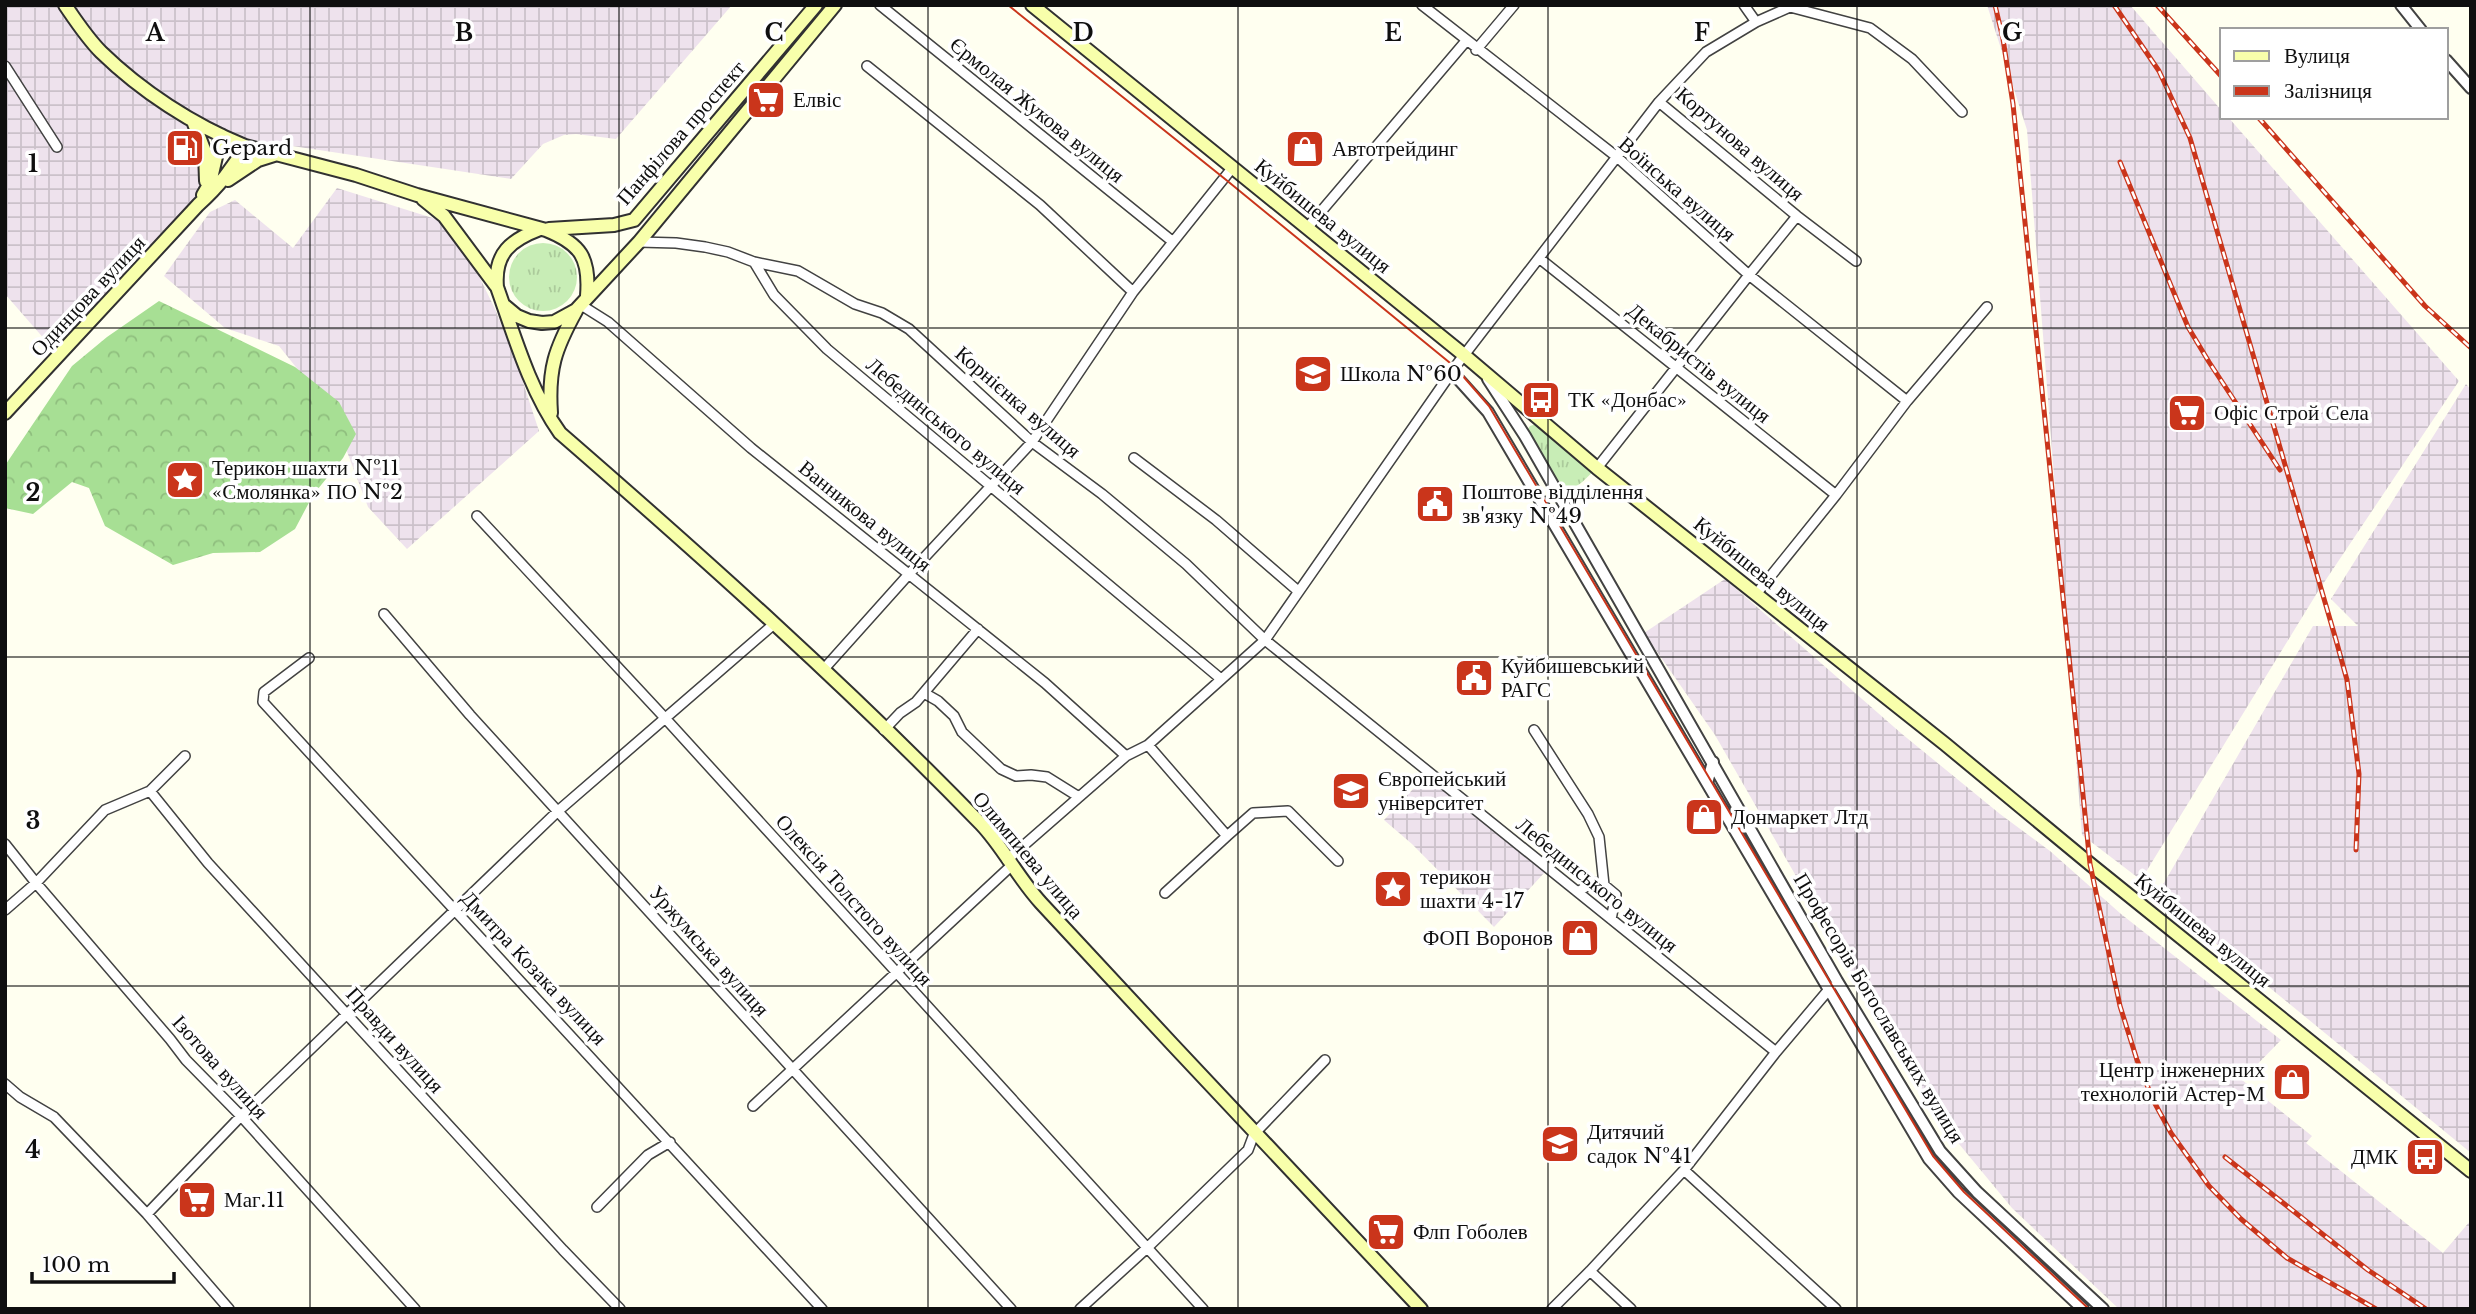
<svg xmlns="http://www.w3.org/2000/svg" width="2476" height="1314" viewBox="0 0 2476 1314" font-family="'Libre Baskerville',serif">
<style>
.industrial{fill:url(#industrial-grid)}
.grass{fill:url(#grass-tufts)}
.forest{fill:url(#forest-crowns)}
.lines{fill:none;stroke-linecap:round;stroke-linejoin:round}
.minor-casing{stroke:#424242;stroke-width:12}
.tertiary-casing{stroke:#424242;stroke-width:14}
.secondary-casing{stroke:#313131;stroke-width:16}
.minor{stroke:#fff;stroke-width:9}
.tertiary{stroke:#fff;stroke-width:10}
.secondary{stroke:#f8ffab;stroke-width:12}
.tram{stroke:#ca351b;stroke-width:2}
.rail-casing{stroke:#ca351b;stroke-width:5}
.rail{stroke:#fff;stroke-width:2.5;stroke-dasharray:8;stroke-linecap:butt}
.grid{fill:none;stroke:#0f0f0f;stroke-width:2;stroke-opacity:0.55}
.labels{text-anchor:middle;stroke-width:7;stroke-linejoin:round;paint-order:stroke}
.poi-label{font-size:21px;fill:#0f0f0f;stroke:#fff;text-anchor:start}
.street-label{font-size:21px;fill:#0f0f0f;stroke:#fff}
.grid-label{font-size:23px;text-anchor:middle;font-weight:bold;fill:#0f0f0f;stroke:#fff;stroke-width:7;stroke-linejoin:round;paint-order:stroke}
</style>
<defs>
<pattern id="industrial-grid" width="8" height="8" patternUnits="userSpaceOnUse" patternTransform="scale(1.75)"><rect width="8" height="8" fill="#eee2ed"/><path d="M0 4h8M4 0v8" fill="none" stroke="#cbc1ca"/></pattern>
<pattern id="grass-tufts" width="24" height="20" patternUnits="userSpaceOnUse" patternTransform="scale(1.75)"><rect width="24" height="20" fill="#c8edb6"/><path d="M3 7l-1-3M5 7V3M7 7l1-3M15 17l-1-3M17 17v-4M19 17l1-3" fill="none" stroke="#abca9b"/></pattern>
<pattern id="forest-crowns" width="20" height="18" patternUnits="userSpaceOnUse" patternTransform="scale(1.75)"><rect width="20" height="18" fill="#a7df94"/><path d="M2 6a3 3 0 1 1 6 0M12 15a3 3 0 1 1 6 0" fill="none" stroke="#8fbe7e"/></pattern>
</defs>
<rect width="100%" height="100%" fill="#fffff0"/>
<path class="industrial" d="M5,5h53l37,48 92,69 9,11 7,41 -3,14 -8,15 -139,146 -48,-55z
M71,5h661l-116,134 -40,-5 -12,1 -21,9 -32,35 -265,-40 -55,-26 -63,-43 -26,-24z
M1987,5h143l92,106v6h6l231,264 -142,212 -176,287 -59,-45 -55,-705z
M337,188l102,32 36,48 20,41 21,52 23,70 -132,118 -39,-42 -36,-95 -53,-66 -54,-18 -61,-52 46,-64 25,-12 58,48z
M2466,384l5,6v763l-314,-258 156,-269h45l-27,-27z
M1725,579l177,155 98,80 50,37 71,63 160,126 -39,40 70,56 -6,7 137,110 28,-33v89h-352l-107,-101 -67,-81 -83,-136 -147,-256 -71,-102z
M1429,772l116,100 -51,55 -82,-83 -28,-24z"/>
<path class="grass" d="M509 277a34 34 0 1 1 68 0a34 34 0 1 1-68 0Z
M1536,424l57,48c-6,5 -15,16 -23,16 -14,-1 -35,-45 -43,-58l3,-4z"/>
<path class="forest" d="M159,301l136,66 44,35 17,32 -13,24 -30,37 -18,34 -35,23 -47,1 -40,12 -68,-39 -16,-38 -17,-6 -39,32 -28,-6 1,-44 66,-98 35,-29z"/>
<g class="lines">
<g class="minor-casing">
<path id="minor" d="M880,5l292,236
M1422,5l195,152 132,118 158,126
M1744,5l12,17
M1476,50l38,-45
M5,66l52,81
M867,66l173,139 93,87
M1307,228l159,-187
M639,242l37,1 29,4 23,5 26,10 20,33 53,54 394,330
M1539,258l297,237
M1856,261l-59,-45 -138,-114 47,-50 50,-30 34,-15 80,21 42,31 50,53
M754,262l44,9 57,33 27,9 27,16 123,113 70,52 84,70 79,76 511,412
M581,305l27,17 143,126 294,235 81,73
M1134,458l82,62 82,71
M1597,468l152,-193 48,-59
M477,516l188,202 538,591
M1757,593l79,-98 71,-94 80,-94
M384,614l86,101 541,594
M309,658l-45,34 -1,10 559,607
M823,670l86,-96 123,-132 101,-150 100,-125
M924,693l14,8 16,15 8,16 39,37 15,7 15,-1 16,2 32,20
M884,730l16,-17 16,-11 62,-73
M1534,730l54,84 11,23 5,48 -11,-3 -15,10
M1148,745l79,91 26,-23 35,-2 50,50
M150,791l58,72 355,387 57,59
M5,844l31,39 134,156 16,21 55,56 174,193
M1007,860l119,-104 22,-11 117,-105 193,-277 201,-261
M1604,885l12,10 -5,24
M1165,893l62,-57
M5,910l31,-27 69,-73 45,-19 35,-35
M5,1084l15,13 34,20 93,97 82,95
M753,1106l258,-240
M1684,1170l152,139
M597,1207l51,-52 22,-13
M147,1214l94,-98 317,-305 216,-187
M1590,1271l41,38
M1080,1309l67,-61 101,-98 6,-16 71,-74
M1552,1309l38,-38 94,-101 92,-118 55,-65"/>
</g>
<g class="tertiary-casing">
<path id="tertiary" d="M2401,5l20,25
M2446,60l25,28
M1452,372l36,40 219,371
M1488,379l37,57 312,545 103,170 37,41 126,117
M1713,762l-6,21 222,376 29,33 125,117"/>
</g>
<g class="secondary-casing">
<path id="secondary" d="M65,5c11,16 22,33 36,47 40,39 92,73 144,94l111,29 61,20 129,35c35,14 44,28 41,66
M1032,5l432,350 133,113 348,276 145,120 381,307
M193,121l12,31 1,29
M228,180l30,-20 19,-6
M203,195l7,-12 11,-48
M423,199l21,17 52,70
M540,229c-29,11 -46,24 -43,58 17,48 33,104 63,146 144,125 289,255 421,391 22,23 37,54 60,79 126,136 252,271 380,406
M549,229l65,-4 20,-5 182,-215
M505,306l12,10 12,5 13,2 12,-1 22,-12 63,-68 196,-237
M5,413l193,-208c19,-17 35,-36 47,-59
M551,413c-3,-44 4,-64 25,-102"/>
</g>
<use href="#minor" class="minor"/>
<use href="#tertiary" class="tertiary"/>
<use href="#secondary" class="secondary"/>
<path class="tram" d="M1008,5l217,174 230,188 34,39 444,750 31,36 125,117"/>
<g class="rail-casing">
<path id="rail" d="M1995,5l8,34 10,65 77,760 30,142 17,54 16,40 18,33 38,53 32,33 46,39 89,51
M2114,5l45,66 31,67 146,502 11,40 12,94 -3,76
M2157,5l65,72
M2258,117l167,189 46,42
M2120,162l68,165 21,35 71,108
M2225,1157l143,113 58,39"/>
</g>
<use href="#rail" class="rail"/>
</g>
<path class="grid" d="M310,5v1304M619,5v1304M928,5v1304M1238,5v1304M1548,5v1304M1857,5v1304M2166,5v1304M5,328h2466M5,657h2466M5,986h2466"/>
<defs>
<g id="supermarket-square" transform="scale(2.0125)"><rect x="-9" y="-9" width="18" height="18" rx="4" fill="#ca351b" stroke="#fff"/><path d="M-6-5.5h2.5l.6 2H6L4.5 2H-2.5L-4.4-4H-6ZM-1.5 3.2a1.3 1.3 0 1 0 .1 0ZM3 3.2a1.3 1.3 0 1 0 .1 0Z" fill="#fff"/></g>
<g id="fuel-square" transform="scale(2.0125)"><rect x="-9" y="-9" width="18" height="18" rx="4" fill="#ca351b" stroke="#fff"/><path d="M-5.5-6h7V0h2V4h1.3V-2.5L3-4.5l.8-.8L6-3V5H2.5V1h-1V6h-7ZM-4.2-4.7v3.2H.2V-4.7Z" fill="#fff"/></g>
<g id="shop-square" transform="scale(2.0125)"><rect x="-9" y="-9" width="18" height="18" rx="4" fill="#ca351b" stroke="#fff"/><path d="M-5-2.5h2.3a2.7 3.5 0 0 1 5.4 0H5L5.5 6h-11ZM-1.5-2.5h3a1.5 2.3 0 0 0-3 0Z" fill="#fff"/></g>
<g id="school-square" transform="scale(2.0125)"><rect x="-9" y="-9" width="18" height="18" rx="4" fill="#ca351b" stroke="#fff"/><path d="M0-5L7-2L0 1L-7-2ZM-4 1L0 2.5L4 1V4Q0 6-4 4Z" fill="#fff"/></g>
<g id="bus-square" transform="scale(2.0125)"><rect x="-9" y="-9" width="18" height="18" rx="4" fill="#ca351b" stroke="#fff"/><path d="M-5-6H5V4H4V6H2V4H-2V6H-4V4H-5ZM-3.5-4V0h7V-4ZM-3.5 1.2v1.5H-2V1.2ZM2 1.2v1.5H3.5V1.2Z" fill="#fff"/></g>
<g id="sight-square" transform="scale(2.0125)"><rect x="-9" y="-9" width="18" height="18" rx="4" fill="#ca351b" stroke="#fff"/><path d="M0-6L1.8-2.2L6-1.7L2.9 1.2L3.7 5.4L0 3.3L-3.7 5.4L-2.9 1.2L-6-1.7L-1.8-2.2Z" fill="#fff"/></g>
<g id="civic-square" transform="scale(2.0125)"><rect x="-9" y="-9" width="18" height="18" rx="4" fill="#ca351b" stroke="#fff"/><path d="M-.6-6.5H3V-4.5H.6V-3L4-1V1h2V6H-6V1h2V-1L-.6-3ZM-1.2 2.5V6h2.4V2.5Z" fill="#fff"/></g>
<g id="university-square" transform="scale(2.0125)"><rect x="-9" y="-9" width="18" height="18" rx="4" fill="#ca351b" stroke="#fff"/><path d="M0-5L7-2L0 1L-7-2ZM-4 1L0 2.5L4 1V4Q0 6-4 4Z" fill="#fff"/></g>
</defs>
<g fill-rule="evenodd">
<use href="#supermarket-square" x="766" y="100"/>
<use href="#fuel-square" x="185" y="148"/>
<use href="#shop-square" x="1305" y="149"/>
<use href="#school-square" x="1313" y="374"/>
<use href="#bus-square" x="1541" y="400"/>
<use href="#supermarket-square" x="2187" y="413"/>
<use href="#sight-square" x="185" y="480"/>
<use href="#civic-square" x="1435" y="504"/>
<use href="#civic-square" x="1474" y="678"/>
<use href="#university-square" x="1351" y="791"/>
<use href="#shop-square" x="1704" y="817"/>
<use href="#sight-square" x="1393" y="889"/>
<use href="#shop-square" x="1580" y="938"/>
<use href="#shop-square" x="2292" y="1082"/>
<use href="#school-square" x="1560" y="1144"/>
<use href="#bus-square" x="2425" y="1157"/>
<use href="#supermarket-square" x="197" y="1200"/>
<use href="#supermarket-square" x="1386" y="1232"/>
</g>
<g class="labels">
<g class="poi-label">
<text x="793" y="107">Елвіс</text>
<text x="212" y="155">Gepard</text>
<text x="1332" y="156">Автотрейдинг</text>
<text x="1340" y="381">Школа №60</text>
<text x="1568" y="407">ТК «Донбас»</text>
<text x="2214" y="420">Офіс Строй Села</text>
<text x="212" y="475">Терикон шахти №11<tspan x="212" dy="24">«Смолянка» ПО №2</tspan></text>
<text x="1462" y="499">Поштове відділення<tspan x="1462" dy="24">зв'язку №49</tspan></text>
<text x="1501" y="673">Куйбишевський<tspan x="1501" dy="24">РАГС</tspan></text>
<text x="1378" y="786">Європейський<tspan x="1378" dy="24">університет</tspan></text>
<text x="1731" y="824">Донмаркет Лтд</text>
<text x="1420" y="884">терикон<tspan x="1420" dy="24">шахти 4-17</tspan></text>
<text x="1553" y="945" text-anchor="end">ФОП Воронов</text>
<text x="2265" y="1077" text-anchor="end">Центр інженерних<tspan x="2265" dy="24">технологій Астер-М</tspan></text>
<text x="1587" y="1139">Дитячий<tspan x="1587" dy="24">садок №41</tspan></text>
<text x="2398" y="1164" text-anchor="end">ДМК</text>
<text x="224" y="1207">Маг.11</text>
<text x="1413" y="1239">Флп Гоболев</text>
</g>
<g class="street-label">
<text transform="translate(1037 110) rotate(39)" y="7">Єрмолая Жукова вулиця</text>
<text transform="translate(681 133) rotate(-49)" y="7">Панфілова проспект</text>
<text transform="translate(1740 144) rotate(41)" y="7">Кортунова вулиця</text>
<text transform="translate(1677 189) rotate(41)" y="7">Воїнська вулиця</text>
<text transform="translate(1323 216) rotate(39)" y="7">Куйбишева вулиця</text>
<text transform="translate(88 296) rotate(-47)" y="7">Одинцова вулиця</text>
<text transform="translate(1699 363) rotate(39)" y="7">Декабристів вулиця</text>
<text transform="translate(1018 402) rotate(41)" y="7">Корнієнка вулиця</text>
<text transform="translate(946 426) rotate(40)" y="7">Лебединського вулиця</text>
<text transform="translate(865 516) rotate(39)" y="7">Ванникова вулиця</text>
<text transform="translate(1762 574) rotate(39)" y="7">Куйбишева вулиця</text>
<text transform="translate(1028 855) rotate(50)" y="7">Олимпиева улица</text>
<text transform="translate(1597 885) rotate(39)" y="7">Лебединського вулиця</text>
<text transform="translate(854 900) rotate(48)" y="7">Олексія Толстого вулиця</text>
<text transform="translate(2203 930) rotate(39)" y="7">Куйбишева вулиця</text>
<text transform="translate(709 951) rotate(48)" y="7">Уржумська вулиця</text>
<text transform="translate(534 968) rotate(47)" y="7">Дмитра Козака вулиця</text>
<text transform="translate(1879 1008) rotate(59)" y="7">Професорів Богославських вулиця</text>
<text transform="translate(395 1040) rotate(48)" y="7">Правди вулиця</text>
<text transform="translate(220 1067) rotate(48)" y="7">Ізотова вулиця</text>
</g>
</g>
<g class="grid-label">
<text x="155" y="41">A</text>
<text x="464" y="41">B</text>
<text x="774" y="41">C</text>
<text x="1083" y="41">D</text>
<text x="1393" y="41">E</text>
<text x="1702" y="41">F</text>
<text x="2012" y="41">G</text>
<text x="33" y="172">1</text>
<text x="33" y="501">2</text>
<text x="33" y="829">3</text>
<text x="33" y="1158">4</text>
</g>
<rect width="2476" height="1314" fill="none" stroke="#0f0f0f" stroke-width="14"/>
<rect x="2220" y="28" width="228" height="91" fill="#ffffff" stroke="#9f9f9f" stroke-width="2"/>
<rect x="2234" y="51" width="35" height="10" fill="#f8ffab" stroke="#9f9f9f" stroke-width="2"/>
<text x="2284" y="63" font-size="21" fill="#0f0f0f">Вулиця</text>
<rect x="2234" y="86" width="35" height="10" fill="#ca351b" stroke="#9f9f9f" stroke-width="2"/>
<text x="2284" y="98" font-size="21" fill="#0f0f0f">Залізниця</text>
<path d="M32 1272v10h142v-10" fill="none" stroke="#0f0f0f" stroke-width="3.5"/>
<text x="42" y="1272" font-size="21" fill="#0f0f0f" stroke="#ffffff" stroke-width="5" paint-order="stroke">100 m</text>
</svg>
